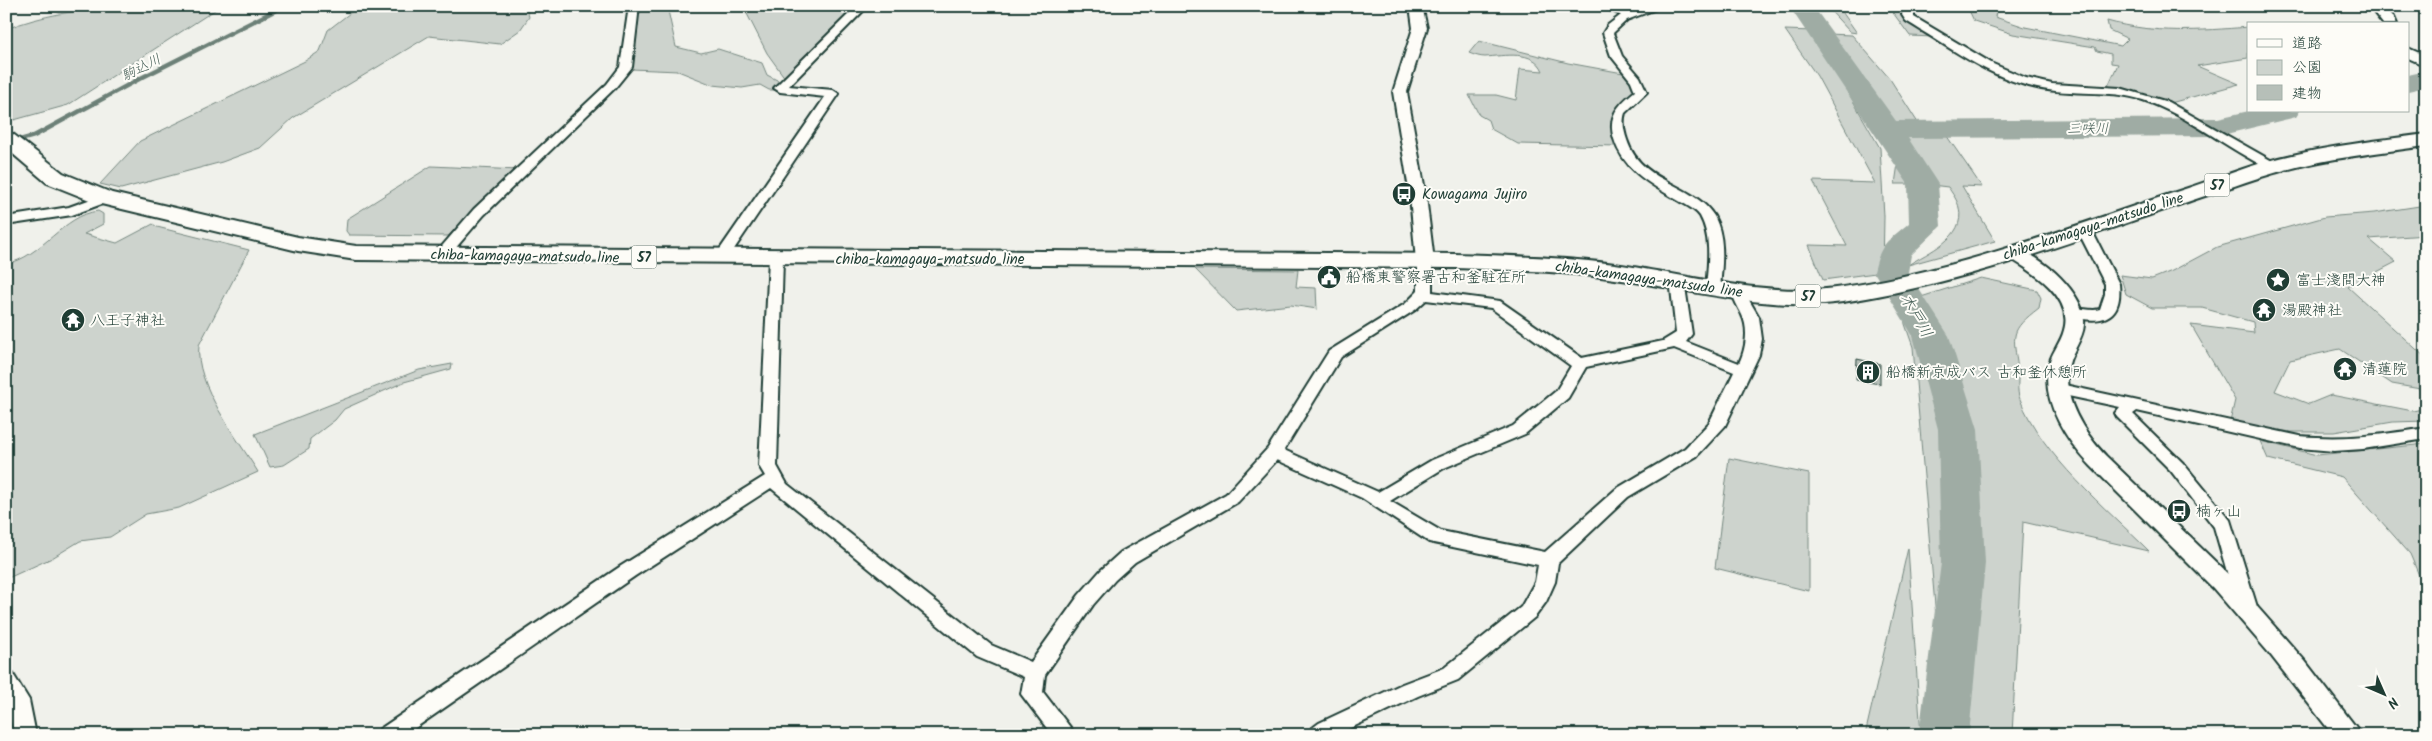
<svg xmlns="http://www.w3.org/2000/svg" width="2432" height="741" viewBox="0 0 2432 741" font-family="Kalam,'Klee One',sans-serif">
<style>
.green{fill:#cdd3cd;stroke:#768880}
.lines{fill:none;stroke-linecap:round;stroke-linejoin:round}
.stream{stroke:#6c8077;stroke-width:4.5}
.river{fill:#9faca4;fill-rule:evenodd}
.building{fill:#b6bfb8;stroke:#1f3d34}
.minor-casing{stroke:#1f3d34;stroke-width:4}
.tertiary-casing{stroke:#1f3d34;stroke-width:4}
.primary-casing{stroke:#1f3d34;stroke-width:4}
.minor{fill:#fdfcf7;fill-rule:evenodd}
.tertiary{fill:#fdfcf7;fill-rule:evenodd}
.primary{fill:#fdfcf7;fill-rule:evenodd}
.labels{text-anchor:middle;stroke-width:4;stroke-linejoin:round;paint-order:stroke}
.far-water-label{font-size:14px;font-style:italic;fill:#455e56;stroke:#fdfcf7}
.shield{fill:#fdfcf7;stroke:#62766e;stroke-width:1}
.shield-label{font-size:14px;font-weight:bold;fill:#1f3d34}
.poi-label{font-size:15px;fill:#1f3d34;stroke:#fdfcf7;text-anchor:start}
.street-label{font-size:15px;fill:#1f3d34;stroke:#fdfcf7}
.water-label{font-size:16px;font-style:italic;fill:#455e56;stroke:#fdfcf7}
</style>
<rect width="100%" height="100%" fill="#f0f1eb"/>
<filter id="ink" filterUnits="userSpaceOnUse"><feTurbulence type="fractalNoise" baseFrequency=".02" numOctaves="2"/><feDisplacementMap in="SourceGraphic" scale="10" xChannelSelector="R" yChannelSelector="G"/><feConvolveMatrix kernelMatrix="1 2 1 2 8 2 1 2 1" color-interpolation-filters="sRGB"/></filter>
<g filter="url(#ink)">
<path class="green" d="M116,6h105l-153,99 -54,15 -8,-8v-83c36,-14 72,-19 110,-23z
M359,6h167l3,11 -9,13 -20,14 -71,-8 -136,82 -33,30 -38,14 -101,27 -21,-5 40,-43 165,-80 15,-10 8,-21z
M639,6h28l9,41 25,6 17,-4 44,14 5,12 14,7 -6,7 7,1h-13l-9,-5 -18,3 -29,-3 -35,-14 -47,-2z
M743,6h109l2,3 -69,69 -18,-25z
M1826,6h12l19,27 -7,-1z
M1888,6h15l-1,11 31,20 -23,-1z
M1967,6h30l-2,11 30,10 96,19 7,-7 -19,-9 -2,-9c46,13 94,10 141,6v31l-51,8 42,18 -72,20 -30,-12 -29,-6 10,-22 -7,-1v-9l-14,-3 -2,-4 -82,-13 -39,-13z
M1785,30l28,1 67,117 4,68 -1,56 -60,8 -14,-35 38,1 -34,-65 62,2 -58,-107z
M1826,34l26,1 38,44 30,47 -37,1z
M1479,41l89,22 55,10 14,9 1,11 -19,15v38l-101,-2 -27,-15 -3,-9 -9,-5 -10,-20h27l20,5 4,-31 23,2c-9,-22 -40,-15 -58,-14 -5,0 -11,-2 -16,-4z
M1885,132h59l38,55 -20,-1 33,55 -87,24c20,-13 58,-27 51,-57 -1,-7 -7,-15 -11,-21l-25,-3h-28l5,-34z
M431,166l88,4 -71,66 -99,-1 -3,-4 1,-12z
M2426,205v30l-57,4 27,23 -48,25 78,71v32l-34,-6 -52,-35 -50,11 -15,31 34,13 22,-9 82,16 13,-3v13l-33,1 -59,10h-43l-61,-10 5,-22 -44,-75 63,8 -1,-11 -51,-14h-50l-26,-14 -6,-19 32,4 20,-8 45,-24 108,-30 49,-4z
M98,211l5,3v10l-19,10 33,9 36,-19 4,3 92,23 -50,95c-5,39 39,94 59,127l-79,36 -33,6 -36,23 -30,4 -28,17 -46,21v-315c36,-7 57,-49 92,-53z
M1195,269l103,1 -2,17 20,1 1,21 -26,-4 -55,6z
M1981,278l56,12 4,8 -2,10c-30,23 -26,26 -21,61 1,9 -2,22 2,30 21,56 87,110 129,152l-126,-29 -11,213h-66l-33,-388 -8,-23 -3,-21z
M452,364l-1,5 -47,13 -60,27 -9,11 -25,19 -1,10 -25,16 -14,2 -15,-33 164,-64z
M2260,441l57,14 109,-11v148l-16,-38 -68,-77 -74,-18z
M1729,458l80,16v117l-94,-23z
M1908,548l13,187h-56z"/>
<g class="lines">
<path class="stream" d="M13,142l21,-6 107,-58 143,-72"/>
<path class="river" d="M1789,6h24l83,115 322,-3 31,-7h51l-4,6 -78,19 -310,2 30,46 3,42 -30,29 -3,17 41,64 29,93 7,134 -16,172h-50l22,-172 -3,-134 -25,-93 -39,-64c7,-30 13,-30 35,-49l-1,-39z
M2426,71v16l-18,4v-16z"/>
</g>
<path class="building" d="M1857,359l23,5v20l-24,-4z"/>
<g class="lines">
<g class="minor-casing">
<path id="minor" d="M629,6h10l-7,61 -17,21 -131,127 -37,43h-10l-2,-3 2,-3 37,-43 133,-125 13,-17z
M857,6h11l-79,80 44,4 6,4 -113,167h-10l-2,-3 111,-161 -45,-5 -6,-4z
M1599,6h16l15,5 16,-5h18l-37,14 -14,13 9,23 18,21 7,15 -22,21c-3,9 -1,18 2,27 14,44 67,43 87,76 12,22 8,49 6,72l-2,3h-10l-2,-3c2,-23 6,-50 -6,-72 -5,-7 -14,-11 -21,-15 -27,-16 -56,-31 -65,-62 -7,-23 4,-34 21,-48l-4,-10 -20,-25 -8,-23 5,-8 13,-10z
M1904,6h10v11l79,47 33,14 26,6 68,4 48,14 113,64 -7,4 -5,-1c-43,-21 -81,-54 -126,-69 -34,-11 -71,-4 -106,-12 -48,-10 -89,-42 -131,-67l-4,-6z
M105,194l5,1 2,3 -2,3 -38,14 -66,10v-8l63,-10z
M2084,225l7,4 28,55c4,38 -21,40 -50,32l-3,-3c8,-10 23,0 34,-4l5,-15v-10l-28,-55z
M776,254l7,4 -6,208 10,18 204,161 40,17 48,-67 22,-25 20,-18 105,-58 42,-46 61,-97 76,-47 13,-13v-30l2,-3h10l2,3v31l68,9 82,57 81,-17 13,-8 -6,-53 7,-4 7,4 8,54 -6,8 53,21c7,-14 10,-34 3,-48 -4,-9 -8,-14 -10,-23l8,-5 8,5 1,8 10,17 3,22 -3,16 -34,71 -28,30 -69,41 -70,66 -3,19 -9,20 -11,15 -77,63 -40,16 -82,39h-28l3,-6 8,-6 83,-39 42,-16 77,-61 14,-25 3,-17 -109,-23 -67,-44 -85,-38 -39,42 -103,60 -20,18 -22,25 -48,70 -2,17 33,43h-24l-31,-41 3,-17 -47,-20 -206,-169 -136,88 -230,159h-28l3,-6 241,-163 144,-90 -6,-10 10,-208zM1426,300l65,8 80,58 -15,25 -43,35 -81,34 -54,32 -94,-42 57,-93 74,-47zM1674,348l60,24 -25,51 -24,25 -69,41 -71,63 -104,-21 -51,-30 54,-33 81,-34 43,-36 18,-31z
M2060,384l240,52c46,4 81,-1 126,-8v11l-63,10 -29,2 -34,-3 -163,-37 -4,3 50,49 47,57 28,90 -3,5 -7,2 -7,-2 -3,-5 -24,-83 -43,-56 -54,-54 -2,-4 5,-6 -66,-14 -2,-4 2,-4z
M6,672l7,2 16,26 7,35h-22l-8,-36z"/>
</g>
<g class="tertiary-casing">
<path id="tertiary" d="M1410,6h12l5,22 -20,64 19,104 8,65 -3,4h-12l-3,-4 -6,-65 -17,-104 20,-64z
M2369,6h14l11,11 3,7h-14z
M2408,48l18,8v10l-18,-8z
M2014,248c28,7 73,47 70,77 -1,14 -12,26 -15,39 -9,33 16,70 37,92l124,120 75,85 57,74h-29l-64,-82 -56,-65 -122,-122c-23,-24 -49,-62 -43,-98 2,-14 13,-25 16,-38 10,-34 -33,-59 -56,-73l-3,-4 3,-4z"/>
</g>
<g class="primary-casing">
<path id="primary" d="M6,132l7,2 50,39 49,20 186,44 58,9 1100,8c53,2 107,3 159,10 72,11 156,34 228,23 115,-16 235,-63 345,-99 27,-9 53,-19 80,-27 52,-14 105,-20 158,-27v12c-49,7 -100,12 -148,26 -29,8 -57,19 -85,28 -114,39 -230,84 -350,102 -70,10 -157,-13 -228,-23 -52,-8 -106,-9 -159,-11l-1100,-8 -58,-9 -201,-48 -50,-20 -41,-35z"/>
</g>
<use href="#minor" class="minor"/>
<use href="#tertiary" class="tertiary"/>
<use href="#primary" class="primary"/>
</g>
</g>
<defs>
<g id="bus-disc" transform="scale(1.25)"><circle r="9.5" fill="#1f3d34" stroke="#fdfcf7"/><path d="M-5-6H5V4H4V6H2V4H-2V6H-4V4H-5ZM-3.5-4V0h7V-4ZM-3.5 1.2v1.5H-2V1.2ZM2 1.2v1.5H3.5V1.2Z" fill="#fff"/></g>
<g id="civic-disc" transform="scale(1.25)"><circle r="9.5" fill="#1f3d34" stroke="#fdfcf7"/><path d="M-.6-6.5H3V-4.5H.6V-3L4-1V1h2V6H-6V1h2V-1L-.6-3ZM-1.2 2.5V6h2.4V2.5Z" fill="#fff"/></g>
<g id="sight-disc" transform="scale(1.25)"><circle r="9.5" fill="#1f3d34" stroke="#fdfcf7"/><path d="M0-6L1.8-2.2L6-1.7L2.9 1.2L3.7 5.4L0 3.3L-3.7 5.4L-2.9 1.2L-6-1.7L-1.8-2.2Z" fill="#fff"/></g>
<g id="temple-disc" transform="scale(1.25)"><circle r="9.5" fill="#1f3d34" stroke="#fdfcf7"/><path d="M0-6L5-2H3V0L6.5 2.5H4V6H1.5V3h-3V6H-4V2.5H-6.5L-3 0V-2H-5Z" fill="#fff"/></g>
<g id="building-disc" transform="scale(1.25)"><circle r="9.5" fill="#1f3d34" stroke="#fdfcf7"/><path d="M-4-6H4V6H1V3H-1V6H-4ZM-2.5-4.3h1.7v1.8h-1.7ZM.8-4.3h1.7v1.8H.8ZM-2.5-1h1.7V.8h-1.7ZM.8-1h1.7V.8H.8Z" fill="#fff"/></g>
</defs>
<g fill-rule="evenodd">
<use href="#bus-disc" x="1404" y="194"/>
<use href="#civic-disc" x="1329" y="277"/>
<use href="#sight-disc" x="2278" y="280"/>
<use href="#temple-disc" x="2264" y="310"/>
<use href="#temple-disc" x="73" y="320"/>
<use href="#temple-disc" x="2345" y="369"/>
<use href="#building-disc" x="1868" y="372"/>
<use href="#bus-disc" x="2179" y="511"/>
</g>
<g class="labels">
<g class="far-water-label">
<text transform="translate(141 67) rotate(-27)" y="5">駒込川</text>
<text transform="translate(2088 128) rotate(-1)" y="5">三咲川</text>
</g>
<g class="shield">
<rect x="2204.5" y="173.5" width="25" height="23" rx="4"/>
<rect x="631.5" y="245.5" width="25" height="23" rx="4"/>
<rect x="1795.5" y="284.5" width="25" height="23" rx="4"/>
</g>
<g class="shield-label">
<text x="2217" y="190">57</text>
<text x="644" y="262">57</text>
<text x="1808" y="301">57</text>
</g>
<g class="poi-label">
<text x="1422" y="199">Kowagama Jujiro</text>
<text x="1346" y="282">船橋東警察署古和釜駐在所</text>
<text x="2296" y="285">富士淺間大神</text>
<text x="2282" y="315">湯殿神社</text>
<text x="90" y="325">八王子神社</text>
<text x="2362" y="374">清蓮院</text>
<text x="1886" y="377">船橋新京成バス 古和釜休憩所</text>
<text x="2196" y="516">楠ヶ山</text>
</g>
<g class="street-label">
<text transform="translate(2093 226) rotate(-18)" y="5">chiba-kamagaya-matsudo line</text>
<text transform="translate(525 256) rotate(1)" y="5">chiba-kamagaya-matsudo line</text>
<text x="930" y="264">chiba-kamagaya-matsudo line</text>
<text transform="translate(1649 279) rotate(8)" y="5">chiba-kamagaya-matsudo line</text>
</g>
<g class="water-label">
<text transform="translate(1917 315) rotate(60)" y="6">木戸川</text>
</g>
</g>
<rect width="2432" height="741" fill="none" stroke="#fdfcf7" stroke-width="25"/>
<rect x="12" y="12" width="2407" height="716" fill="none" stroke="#1f3d34" stroke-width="2" filter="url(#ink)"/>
<rect x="2247" y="22" width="162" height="90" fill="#fdfcf7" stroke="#a4b0a9"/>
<rect x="2257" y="39" width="25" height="8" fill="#fdfcf7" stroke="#a4b0a9"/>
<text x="2292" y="48" font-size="15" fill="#1f3d34">道路</text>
<rect x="2257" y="60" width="25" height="15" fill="#cdd3cd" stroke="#a4b0a9"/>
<text x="2292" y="72" font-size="15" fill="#1f3d34">公園</text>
<rect x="2257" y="85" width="25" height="15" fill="#b6bfb8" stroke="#a4b0a9"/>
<text x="2292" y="98" font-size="15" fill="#1f3d34">建物</text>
<g transform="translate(2384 694) rotate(135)" stroke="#fdfcf7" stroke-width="4" paint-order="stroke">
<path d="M0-4L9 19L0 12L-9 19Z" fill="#1f3d34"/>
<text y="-8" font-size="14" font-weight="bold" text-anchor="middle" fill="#1f3d34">N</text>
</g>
</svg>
